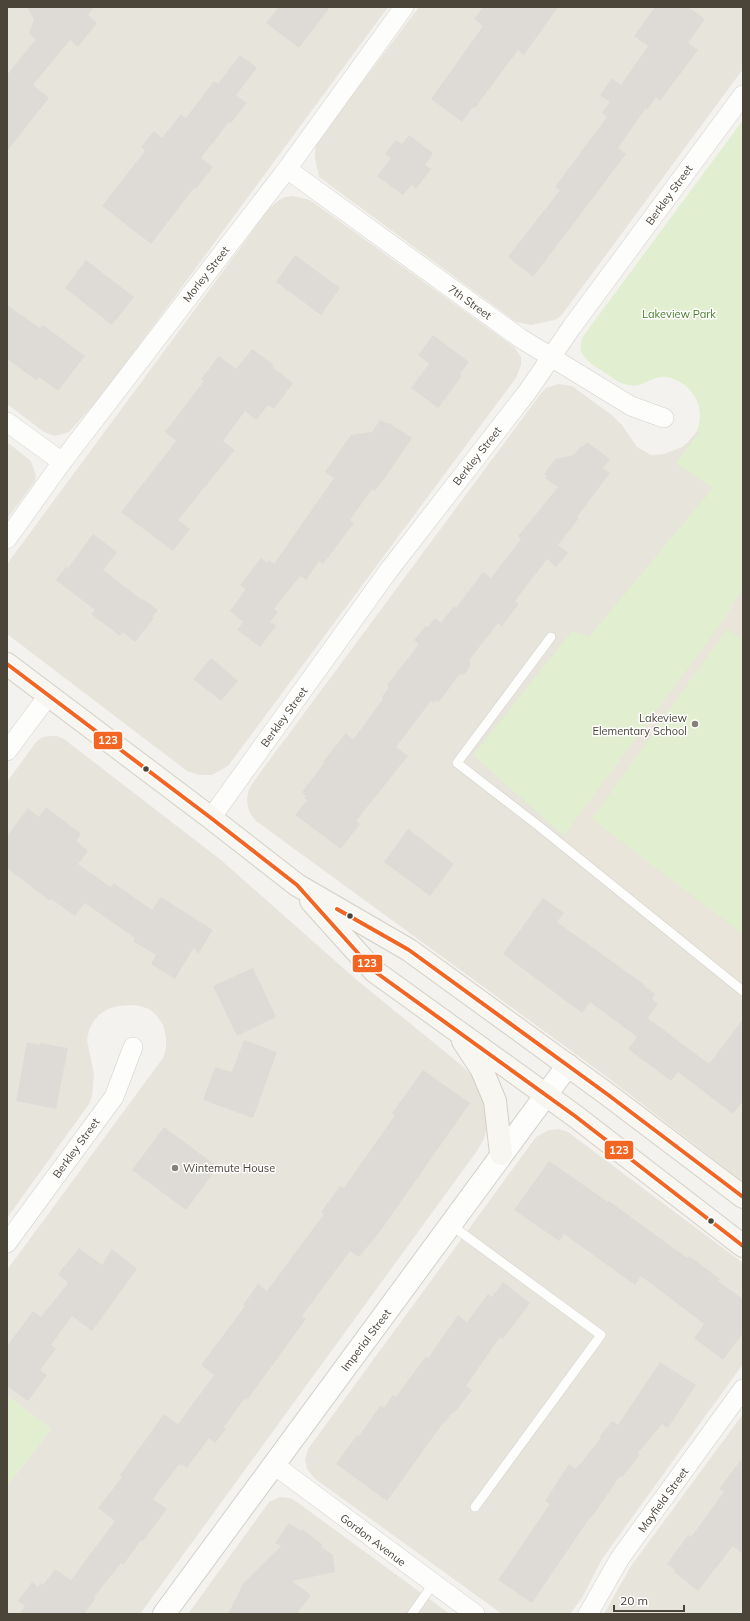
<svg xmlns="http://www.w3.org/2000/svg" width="750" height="1621" viewBox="0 0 750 1621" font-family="Mulish,sans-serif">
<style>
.residential{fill:#e7e4dc}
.education{fill:#eae5da}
.green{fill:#e1eecf}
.building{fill:#dedbd6}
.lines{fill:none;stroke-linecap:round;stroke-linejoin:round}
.service-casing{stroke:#d2d0cb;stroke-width:10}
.minor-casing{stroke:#d2d0cb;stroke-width:20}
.tertiary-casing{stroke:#d2d0cb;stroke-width:24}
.secondary-casing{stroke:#d3cfc5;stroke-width:24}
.service{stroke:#fdfdfc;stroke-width:9}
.minor{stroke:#fdfdfc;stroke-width:19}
.tertiary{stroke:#fdfdfc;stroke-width:22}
.secondary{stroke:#f7f6f1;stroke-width:22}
.bus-1-casing{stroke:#fff;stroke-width:7}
.bus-1{stroke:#f26522;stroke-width:4}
.poi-dot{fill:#868178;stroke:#fff;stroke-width:1.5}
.bus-dot{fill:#4b4439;stroke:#fff;stroke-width:1.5}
.labels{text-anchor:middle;stroke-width:3;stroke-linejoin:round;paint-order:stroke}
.street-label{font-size:11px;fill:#4b4439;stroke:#fff}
.park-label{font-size:11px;fill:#4a7f2a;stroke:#fff}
.poi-label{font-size:11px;fill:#4b4439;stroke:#fff;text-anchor:end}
.line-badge{stroke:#fff;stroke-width:1.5}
.badge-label{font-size:11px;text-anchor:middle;font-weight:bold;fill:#fff}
</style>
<rect width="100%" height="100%" fill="#f4f2ee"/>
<path class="residential" d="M7,7h381l-285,387 -34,38 -14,4 -11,-4 -37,-28z
M419,7h324v62l-182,247 -6,4 -24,5 -15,-3 -197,-145 -4,-18v-8l2,-9z
M293,196l17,4 204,147 7,10v8l-5,13 -288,388 -16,9h-13l-12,-4 -180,-137v-70l262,-355 10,-9 6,-3z
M558,384l14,2 41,30 9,9 15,22 14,8 13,-1 18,-7 6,-5 9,-11 46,26v129l-17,31 17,374v191l-136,-105 -351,-256 -6,-8 -2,-5 -1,-8 1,-8 6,-11 288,-389 4,-4z
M7,442l24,19 5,15 -1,5 -28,38z
M51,736h6l7,3 157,121 137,121 102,83 18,17 5,10 5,33 -4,15 -7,12 -337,463h-133v-128l44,-57 -44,-33v-126l156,-212 3,-9v-12l-3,-12 -6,-9 -8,-7 -9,-3 -9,-1 -13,1 -10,3 -8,5 -6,7 -5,9 -2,10 7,34 -2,22 -3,8 -82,114v-436l29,-40 6,-5z
M559,1129l9,3 175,131v101l-141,195 -20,39 -12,16h-68l-188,-136 -7,-9 -2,-10 3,-10 228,-312 13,-7z
M743,1414v200h-139l27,-48z
M280,1497l10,1 7,4 153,112h-262l81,-112z"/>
<path class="education" d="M743,586v405l-184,-148 167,-226z"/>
<path class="green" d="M743,120v466l-17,31 -162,219 -91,-81 99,-124 17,6 124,-149 -37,-25 23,-31 -2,-1c8,-21 -1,-42 -21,-51 -5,-2 -10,-4 -15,-3 -12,1 -18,11 -32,8 -9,-1 -15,-6 -22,-11 -15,-10 -34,-18 -23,-39z
M727,629l16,11v294l-151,-115z
M7,1396l44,33 -44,57z"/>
<path class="building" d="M27,7h67l-6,8 9,8 -19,24 -8,-7 -37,45 16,13 -42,53v-76l29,-36 -7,-5 5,-15z
M279,7h51l-31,41 -33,-25z
M483,7h75l-34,48 -6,-5 -43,58 -2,-1 -11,15 -31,-23 52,-73 -9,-7z
M655,7h33l17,12 -17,24 10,7 -38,51 -4,-4 -8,12 -2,-1 -28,40 8,6 -93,123 -25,-20 52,-67 -5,-3 52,-70 -5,-4 8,-11 -10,-7 12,-17 9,7 27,-39 -14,-10z
M240,55l17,13 -21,27 11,8 -16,20 -2,-1 -28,36 12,9 -17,22 -2,-1 -43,56 -49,-38 43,-55 -4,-4 13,-16 8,7 19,-24 5,4 28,-37 4,3z
M409,135l24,18 -8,12 6,4 -15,20 -4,-4 -9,10 -26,-19 14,-18 -6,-4 11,-14 6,4z
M295,255l45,33 -19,27 -45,-33z
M86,260l48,37 -22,28 -47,-37z
M7,305l33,23 3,-3 42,31 -27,35 -19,-14 -3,3 -29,-21z
M433,335l36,27 -9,12 2,2 -24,32 -27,-20 18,-24 -11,-9z
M252,349l22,16 -2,2 21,16 -19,26 -6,-4 -12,15 -11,-9 -22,30 12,9 -57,70 12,9 -17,22 -52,-39 55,-71 -11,-9 39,-51 -3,-2 18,-23 17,13z
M380,420l8,4 1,-1 23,15 -28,41 -9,12 -3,-2 -22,31 4,3 -31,41 -4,-3 -13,19 -6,-4 -26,33 4,3 -8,10 6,4 -16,21 -23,-17 6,-8 -13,-11 16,-22 -6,-4 21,-27 6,5 2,-3 5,4 60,-86 -9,-6 26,-37 21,-3z
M587,442l23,17 -7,9 7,5 -33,44 2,1 -21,27 10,8 -12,14 -9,-8 -32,42 4,3 -17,22 -4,-3 -28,36v7l-5,8 -6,1 -20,27 -3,-2 -2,3 -3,-2 -35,46 12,9 -52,65 4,3 -19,25 -46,-34 12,-15 -3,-2 2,-2 -4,-4 22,-29 -1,-1 23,-29 7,7 30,-41 -1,-2 7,-10 -2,-2 32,-41 -5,-4 12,-14 2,1 7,-9 6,5 13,-17 2,2 27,-36 8,6 30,-39 -3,-3 40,-49 -13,-9 2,-2 -3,-2 11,-15 19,-4 7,-9 2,1z
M93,534l24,18 -14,18 39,30 1,-1 15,11 -6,7 2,1 -19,24 -12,-10 -3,4 -29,-22 4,-4 -39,-30 10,-13 2,1z
M211,658l27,23 -17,20 -28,-22z
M46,807l35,27 -5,7 12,10 -10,13 33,23 3,-4 38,27 9,-13 52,33 -15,24 -4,-7 -19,32 -24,-15 5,-9 -23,-14 2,-3 -50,-35 -10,13 -24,-17 -1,2 -43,-33v-32l21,-28 11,9z
M408,829l46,35 -24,32 -46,-34z
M543,898l21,15 -7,9 88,63 -1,1 11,8 -3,5 6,5 -10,14 61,46 34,-45v82l-10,13 -55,-42 -7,9 -43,-32 9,-12 -47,-35 -8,11 -79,-59z
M253,968l23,49 -39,19 -24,-50z
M244,1040l33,12 -24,66 -50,-18 12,-33 17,5z
M27,1042l12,3 1,-2 28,5 -12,61 -40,-8z
M423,1070l47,33 -91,130 -20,24 -9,-6 -48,65 4,3 -59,81 -2,-2 -21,29 2,2 -11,14 -6,-5 -22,30 -5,-4 -1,2 -2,-2 -26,35 14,10 -24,32 -2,-1 -18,25 -2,-2 -27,34 2,1 -12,16h-65l6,-8 -7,-5 14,-19 6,5 3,-4 2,2 12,-16 16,11 44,-59 -17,-13 24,-31 -2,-2 44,-61 14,10 36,-49 -13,-10 44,-59 -2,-1 15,-21 9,7 57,-77 -3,-2 19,-26 4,2 51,-73 -3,-2z
M164,1127l54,40 -32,43 -54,-40z
M549,1161l59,41 1,-1 78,57 2,-2 31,23 -2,2 25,18v34l-20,27 -29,-22 10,-14 -63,-48 -6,9 -71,-51 -5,7 -45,-31z
M79,1248l23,17 10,-16 25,20 -45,62 -20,-15 -21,29 5,4 -16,21 7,5 -19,26 -21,-15v-40l26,-35 8,6 27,-34 -10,-9z
M503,1282l27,21 -27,36 -3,-2 -34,49 6,4 -17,22h-2l-9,11h-1l-56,78 -51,-37 21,-29 2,1 21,-30 4,2 9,-13 3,2 30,-41 2,2 30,-43 9,7 21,-28 4,3z
M660,1362l36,23 -28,43 -6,-4 -24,29 2,2 -18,22 -2,-1 -28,41 -1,-1 -59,87 -34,-23 52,-76 -5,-3 24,-37 7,5 25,-31 -2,-1 13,-16 6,4z
M743,1457v97l-10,-8 -35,45 -24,-19 1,-2 -8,-6 21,-29 3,2 33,-45 -5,-3z
M289,1523l12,8 1,-2 21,16 -2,2 12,8 2,17 -43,9 19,14 -14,19h-69l15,-30 38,-38 -6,-3z"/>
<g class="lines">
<g class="service-casing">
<path id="service" d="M551,637l-94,126 83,64 203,164
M451,1225l150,110 -126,172
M412,1614l21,-30"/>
</g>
<g class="minor-casing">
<path id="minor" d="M287,169l233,169 111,68 33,12
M7,422l55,40
M7,539l55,-77 225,-293 117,-162
M7,751l41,-55
M211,818l178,-248 139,-179 43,-63 172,-233
M7,1243l107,-146 19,-50
M273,1464l202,150
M588,1614l32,-56 123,-169"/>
</g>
<g class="tertiary-casing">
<path id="tertiary" d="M164,1614l404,-549"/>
</g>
<g class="secondary-casing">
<path id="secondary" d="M7,664l204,154 86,67 112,65 198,144 136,103
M311,901l63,70 201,145 168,130
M463,1041l19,29 13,31 6,53"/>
</g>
<use href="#service" class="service"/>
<use href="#minor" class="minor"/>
<use href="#tertiary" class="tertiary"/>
<use href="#secondary" class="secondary"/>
<g class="bus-1-casing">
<path id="bus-1" d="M7,664l204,154 86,67 77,86 201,145 168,130
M337,909l72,41 198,144 136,103"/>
</g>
<use href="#bus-1" class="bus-1"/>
</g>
<g class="poi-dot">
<circle cx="695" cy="724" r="4"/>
<circle cx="175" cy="1168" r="4"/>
</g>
<g class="bus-dot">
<circle cx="146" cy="769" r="3.5"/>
<circle cx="350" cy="916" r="3.5"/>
<circle cx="711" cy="1221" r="3.5"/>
</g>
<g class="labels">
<g class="street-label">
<text transform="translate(669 195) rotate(-54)" y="4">Berkley Street</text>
<text transform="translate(206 274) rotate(-52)" y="4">Morley Street</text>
<text transform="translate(470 302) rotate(36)" y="4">7th Street</text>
<text transform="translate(477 456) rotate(-52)" y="4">Berkley Street</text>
<text transform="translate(284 717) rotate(-54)" y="4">Berkley Street</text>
<text transform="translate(76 1148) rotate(-54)" y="4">Berkley Street</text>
<text transform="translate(366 1340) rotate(-53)" y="4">Imperial Street</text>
<text transform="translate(663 1500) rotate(-54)" y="4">Mayfield Street</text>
<text transform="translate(373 1540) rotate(37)" y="4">Gordon Avenue</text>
</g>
<g class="park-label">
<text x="679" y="318">Lakeview Park</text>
</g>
<g class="poi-label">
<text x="687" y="722">Lakeview<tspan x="687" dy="13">Elementary School</tspan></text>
<text x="183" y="1172" text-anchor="start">Wintemute House</text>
</g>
</g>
<g class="line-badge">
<rect x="93" y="731" width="30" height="19" rx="4" fill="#f26522"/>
<rect x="352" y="954" width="31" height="19" rx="4" fill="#f26522"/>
<rect x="604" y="1140" width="30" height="20" rx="4" fill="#f26522"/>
</g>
<g class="badge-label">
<text x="108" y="744">123</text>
<text x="367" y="967">123</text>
<text x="619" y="1154">123</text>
</g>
<rect width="750" height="1621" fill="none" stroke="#4b4439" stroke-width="16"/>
<path d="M614 1605v6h70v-6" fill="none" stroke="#4b4439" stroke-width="2"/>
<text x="620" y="1605" font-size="12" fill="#4b4439" stroke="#ffffff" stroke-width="3" paint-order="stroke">20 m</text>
</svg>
